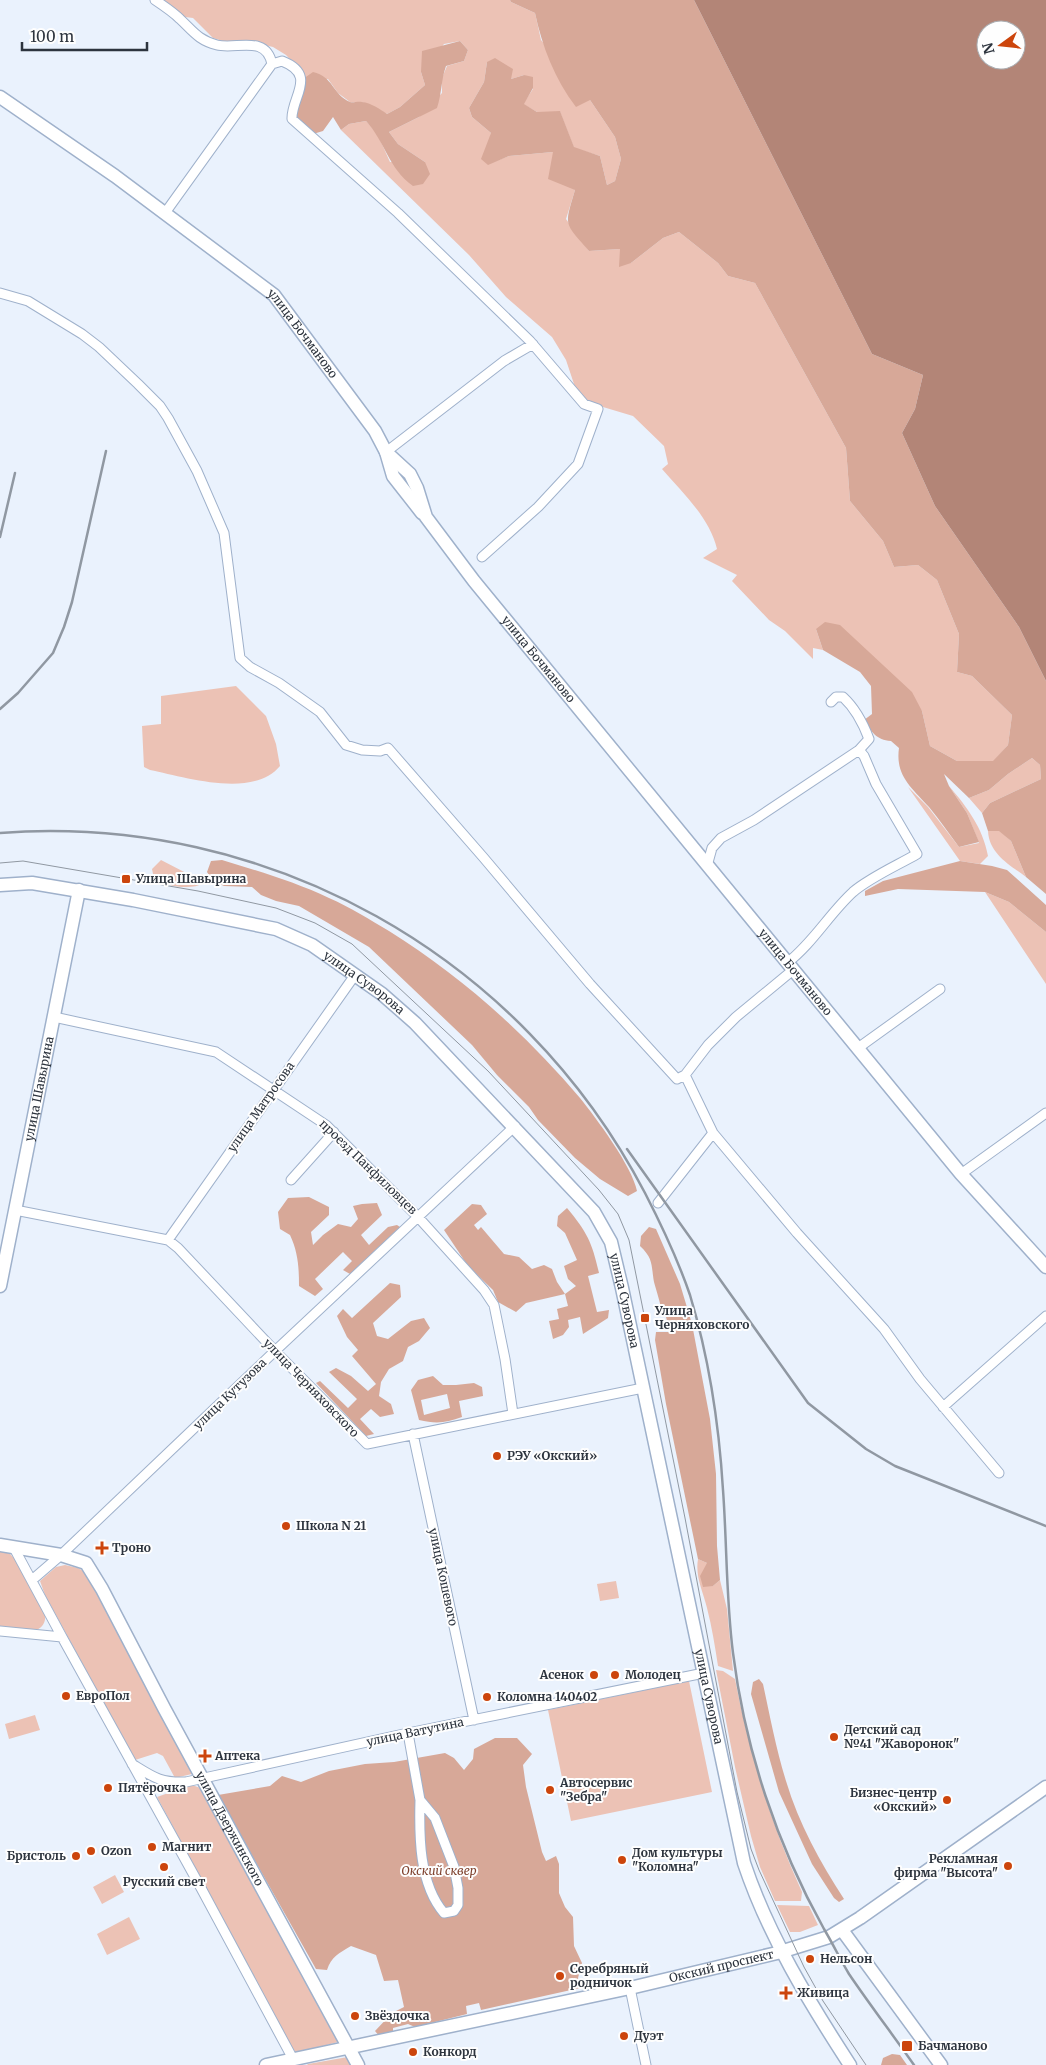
<svg xmlns="http://www.w3.org/2000/svg" width="1046" height="2065" viewBox="0 0 1046 2065" font-family="Merriweather,serif">
<style>
.green{fill:#ecc2b5}
.forest{fill:#d7a898;fill-rule:evenodd}
.water{fill:#b38577;fill-rule:evenodd}
.lines{fill:none;stroke-linecap:round;stroke-linejoin:round}
.street-casing{stroke:#9fb1cb;stroke-width:11}
.secondary-casing{stroke:#9fb1cb;stroke-width:15}
.street{stroke:#fff;stroke-width:9}
.secondary{stroke:#fff;stroke-width:12}
.tram{stroke:#9098a2;stroke-width:1}
.rail{stroke:#9098a2;stroke-width:2.5}
.poi-dot{fill:#cc450c;stroke:#fefefe;stroke-width:2}
.labels{text-anchor:middle;stroke-width:4;stroke-linejoin:round;paint-order:stroke}
.street-label{font-size:12px;fill:#2d343e;stroke:#fefefe}
.poi-label{font-size:12px;font-weight:bold;fill:#2d343e;stroke:#fefefe;text-anchor:start}
.park-label{font-size:12px;font-style:italic;fill:#7e412d;stroke:#fefefe}
</style>
<rect width="100%" height="100%" fill="#eaf2fd"/>
<path class="green" d="M164,0h346l1,2 24,11 6,27 49,60 25,37 6,22 -6,22 -8,4 -7,-29 -26,-8 -14,-36h-23l-14,-8 10,-15 -9,-14 -13,4 -24,-17 -3,20 -15,26 3,9 19,16 -3,31 21,-8 44,-4 22,38 -9,29 23,32 31,-2 11,14 32,-25 16,-6 39,31 10,13 27,7 91,165 4,53 33,40 11,26 24,-2 19,15 22,54 -2,38 15,4 40,39 -4,30 -14,16h-37l-27,-15 -8,-35 -106,-82 7,21 -10,-2v11l-28,-28 -16,-11 -37,-39 5,-6 -34,-17 14,-9c-7,-31 -35,-57 -55,-80l6,-5 -4,-18 -31,-30 -40,-12 -16,-11 -11,-33 -14,-23 -46,-40 -37,-42 -128,-125 8,-6 17,-3 11,12 13,29h35l-27,-18 -9,-12 30,-15 23,-24v-15l5,-12 17,-5 4,-11 -8,-9 -16,3 -23,28 4,13 -25,22 -13,7 -25,-12h-12l-12,-9 -10,-14h-25l-2,-8 -15,-16 -13,-8 -21,-5h-26l-13,-4 -20,-20 -8,-1z
M236,686l30,30 10,28 4,22c-27,33 -95,11 -130,4l-6,-3 -2,-41 19,-2v-28z
M1032,758l8,7 1,14 -51,24 -8,10 -13,-15 20,-8 19,-16z
M949,786c18,21 34,42 39,70l-8,8 -20,-3 -52,-74 20,20 31,40 20,-4 -12,-30z
M999,830l12,11 15,36c-16,-12 -37,-23 -38,-46z
M161,860l29,15 12,-1 3,2 -1,7c-14,8 -37,3 -50,-4l-2,-10z
M985,892l24,10 37,30v52z
M0,1550l10,4 5,5 30,54c1,8 -1,14 -9,17l-36,-4z
M698,1559l9,4 6,23 7,-6 7,29 6,62 -15,-5c-3,-19 -6,-39 -11,-58 -4,-17 -12,-31 -9,-49z
M65,1565l13,3 10,6 108,199 -21,5 -12,-22 -6,-3 -22,7 -90,-165 -5,-14 16,-14z
M616,1581l3,17 -19,3 -3,-17z
M716,1670l7,1 12,8c14,73 36,145 67,213l-1,9h-26l-15,-34 -9,-31 -16,-69z
M689,1681l23,111 -141,29 -23,-111z
M35,1715l5,15 -31,9 -4,-15z
M188,1786h7l8,3 135,253 -42,11 -7,-10 -132,-246z
M115,1875l9,17 -22,12 -9,-17z
M777,1905l32,1 9,19 -18,7h-10z
M129,1917l11,22 -33,16 -10,-21z
M348,2057l4,8h-45l1,-1z"/>
<path class="forest" d="M510,0h184l178,354 51,21 -8,34 -13,24 33,73 84,121 27,54v213l-20,-17 -15,-36 -12,-10h-11l-6,-18 8,-10 51,-24 -1,-14 -8,-7 -24,16 -19,16 -20,8 -25,-24 5,12 18,27 12,29 -20,5c-10,-13 -19,-27 -30,-40 -17,-19 -34,-31 -30,-59l-8,-7c-15,-1 -19,-9 -27,-21l8,-6 -1,-28 -11,-14 -37,-22 -7,-21 9,-7 15,3 72,67 10,19 8,35 27,15h36l15,-16 4,-30 -40,-39 -15,-4 2,-38 -22,-54 -19,-15 -24,2 -11,-26 -33,-40 -4,-53 -91,-165 -27,-7 -10,-13 -39,-31 -16,6 -32,25 -12,4 1,-18 -31,2c-25,-29 -25,-24 -14,-61l-27,-11 5,-27 -44,4 -21,9 -7,-6 10,-26 -19,-16 -3,-9 15,-26 3,-20 8,-4 18,11 -2,10 13,-4 9,2v11l-9,16 13,8 23,-1 14,36 26,9 7,29 8,-4 6,-22 -6,-22 -25,-37 -14,7c-21,-27 -34,-61 -41,-94l-24,-11z
M460,41l8,9 -4,11 -18,5c-5,14 -4,27 -9,42l-48,24 9,12 27,18 5,12 -7,10 -10,2c-25,-18 -27,-43 -47,-65l-17,3 -8,6 -8,-13 -10,14 -10,3 -21,-21 11,-34 10,-7c20,4 20,23 37,30 3,1 8,-1 12,0 9,1 18,7 25,12l13,-7 25,-22 -4,-13 1,-21z
M222,860c36,11 73,22 107,38 21,9 41,22 60,33 72,45 136,102 191,167 16,20 52,68 57,93l-9,5 -28,-17 -25,-21 -37,-38 -9,-13 -32,-32 -25,-30 -103,-98 -70,-41 -23,-5 -15,-6 -9,-8 -28,-1 -11,-5 -6,-9 4,-11z
M960,861l32,5 15,4 39,35v27l-37,-30 -24,-10 -87,-3 -33,7v-5l18,-10z
M309,1197l20,10v8l-18,17 2,13 10,-10 15,-11 13,3 7,-8 -5,-13 9,-2 15,-1 5,12 -21,20 8,10 19,-18 9,-2 3,2 -50,47 -7,-4 9,-9 -9,-9 -28,27 8,10 -8,7 -16,-10c0,-19 -1,-34 -9,-51l-10,-6 -2,-17 10,-14z
M472,1204l9,1 6,9 -13,11 4,5 3,-3 23,27 15,3 13,12 12,-4 8,4 5,13 8,12 11,-8 -8,-7 -4,-13 13,-6 -12,-27 -8,-7 1,-10 9,-8c20,24 25,34 32,65l-11,3 9,36 12,-2 -1,8 -25,16 -3,-17 -12,3 1,7 -6,8 -10,4 -4,-18 10,-2 -2,-10 11,-3 -3,-12 -39,9 -10,9 -18,-10 -5,-12 -25,-24 -24,-36z
M649,1227l7,2 24,55 12,40 18,95 6,55 1,72 3,34 -7,6 -10,1 -3,-11 7,-13 -9,-4 -32,-155 -11,-64 1,-8h14l-4,-15 -4,-4c-2,-12 -5,-20 -8,-31 -3,-16 0,-23 -14,-36l1,-10z
M390,1283l10,2 1,12 -28,26 4,13 11,3 23,-18 13,-3 6,10 -11,13 -11,6 -5,14 -14,8 -8,13 -2,14 12,8 3,10 -14,3 -9,-8 -11,10 14,15 -8,2 -50,-53 4,-2 28,27 9,-9 -28,-27 7,-4 15,8 17,15 8,-7 -24,-28 6,-6 -11,-13 -10,-21 6,-7 9,9z
M433,1376l10,9h13l18,-2 8,4 1,9 -24,5 3,16c-16,6 -26,7 -43,3l-8,-30 7,-10zM447,1394l3,14 -26,7 -3,-15z
M759,1679l4,5c7,32 13,65 23,97 13,43 34,81 58,118l-5,3 -5,-4 -22,-34 -33,-72 -28,-98 2,-12z
M495,1738h22l15,16 -9,11 3,22 16,65 4,9 10,-5 3,8v29l6,14 8,10 1,29 8,17 -4,15 2,10 -99,22 -2,-7 -13,3 1,8 -52,13 -7,-3 -15,4v6l-13,3 -5,-6 17,-18 12,-6 -6,-27 -14,1 -8,-26 -25,-9c-12,7 -20,11 -24,24l-11,-1 -98,-174 52,-9 12,-10 19,6 28,-11 36,-7 29,-2 51,-9 9,5 10,12 9,-11 1,-10z
M892,2054l8,1 7,10h-26l2,-7z"/>
<path class="water" d="M694,0h352v681l-27,-54 -84,-121 -33,-73 13,-24 8,-34 -51,-21zM986,30h30v30h-30z"/>
<g class="lines">
<g class="street-casing">
<path id="street" d="M155,0c9,6 18,12 25,19 13,12 18,21 37,26 19,5 49,-11 55,19
M165,213l107,-149 10,-3c36,14 9,36 10,58l106,94 132,128 54,63 14,5 -20,55 -40,43 -56,50
M0,293l28,8 54,33 17,13 39,37 22,22 8,12 29,53 27,62 16,125 10,9 29,16 41,29 26,33 16,5 18,1 8,-3 95,109 107,127 87,95 8,-4
M386,452l118,-91 29,-17
M831,702l5,-5h7c13,12 20,26 26,42l-10,11
M707,866l5,-18 9,-10 33,-18 105,-70 5,6 12,28 41,70c-19,11 -48,24 -64,38 -24,22 -40,51 -66,71
M54,1017l162,35 110,73 92,92 66,73 10,15 11,54 8,55
M858,1048l82,-59
M713,1133l84,100 87,96 36,50 79,94
M961,1174l85,-61
M291,1180l43,-48
M658,1203l55,-70 -28,-58 23,-30 28,-28 57,-47
M15,1210l153,30 10,8 97,103 92,93 276,-56
M168,1240l187,-265
M943,1407l103,-91
M413,1434l61,286
M14,1548l48,89
M32,1580l29,-25 214,-204 240,-225
M0,1631l62,6 139,251 92,171
M408,1733l12,67 15,18 19,49 4,21v17l-4,6 -10,2c-25,-29 -25,-77 -24,-113
M132,1764c21,13 28,19 54,18l222,-49 296,-60
M630,1988l16,77"/>
</g>
<g class="secondary-casing">
<g id="secondary">
<path id="s1" d="M0,97l115,79 159,119 101,136 11,21 24,22 7,14 9,29 48,64 487,593 85,93"/>
<path d="M386,452l7,24 29,37"/>
<path id="s2" d="M0,885l32,-2 101,17 143,29 36,16 70,49 33,29 179,189 17,30 11,46 122,575c24,72 65,139 106,202"/>
<path id="s3" d="M0,1286l79,-396"/>
<path id="s4" d="M0,1545l61,10 25,8 16,26 62,119 194,357"/>
<path d="M842,1930l99,135"/>
<path id="s5" d="M266,2065l364,-77 147,-35 52,-16 31,-19 186,-131"/>
</g>
</g>
<use href="#street" class="street"/>
<use href="#secondary" class="secondary"/>
<path class="tram" d="M0,863l23,-2 175,30 78,17 39,15 37,21 136,127 111,119 19,24 11,26 56,278 52,274 14,57 8,21 45,97 19,34 43,64"/>
<path class="rail" d="M0,537l15,-64
M0,709l18,-16 35,-40 11,-26 8,-25 34,-151
M0,833c268,-20 521,122 645,360 17,33 33,67 45,102 19,63 29,129 33,195 4,54 3,109 10,163 12,96 44,192 91,276 9,15 16,30 25,45 21,31 44,61 65,91
M627,1149l181,254 58,46 29,17 151,60"/>
</g>
<g class="poi-dot">
<rect x="121" y="874" width="10" height="10" rx="2.5"/>
<rect x="640" y="1313" width="10" height="10" rx="2.5"/>
<circle cx="497" cy="1456" r="5"/>
<circle cx="286" cy="1526" r="5"/>
<path d="M99.5 1540.5h5v5h5v5h-5v5h-5v-5h-5v-5h5z"/>
<circle cx="594" cy="1675" r="5"/>
<circle cx="615" cy="1675" r="5"/>
<circle cx="66" cy="1696" r="5"/>
<circle cx="487" cy="1697" r="5"/>
<circle cx="834" cy="1737" r="5"/>
<path d="M202.5 1748.5h5v5h5v5h-5v5h-5v-5h-5v-5h5z"/>
<circle cx="108" cy="1788" r="5"/>
<circle cx="550" cy="1790" r="5"/>
<circle cx="947" cy="1800" r="5"/>
<circle cx="152" cy="1847" r="5"/>
<circle cx="91" cy="1851" r="5"/>
<circle cx="76" cy="1856" r="5"/>
<circle cx="622" cy="1860" r="5"/>
<circle cx="1008" cy="1866" r="5"/>
<circle cx="164" cy="1867" r="5"/>
<circle cx="810" cy="1959" r="5"/>
<circle cx="560" cy="1976" r="5"/>
<path d="M783.5 1985.5h5v5h5v5h-5v5h-5v-5h-5v-5h5z"/>
<circle cx="355" cy="2016" r="5"/>
<circle cx="624" cy="2036" r="5"/>
<rect x="901" y="2040" width="12" height="12" rx="2.5"/>
<circle cx="413" cy="2052" r="5"/>
</g>
<g class="labels">
<g class="street-label">
<text dy="4" stroke="none"><textPath href="#s1" startOffset="386">улица Бочманово</textPath></text>
<text dy="4" stroke="none"><textPath href="#s1" startOffset="791">улица Бочманово</textPath></text>
<text dy="4" stroke="none"><textPath href="#s1" startOffset="1196">улица Бочманово</textPath></text>
<text dy="4" stroke="none"><textPath href="#s2" startOffset="384">улица Суворова</textPath></text>
<text dy="4" stroke="none"><textPath href="#s3" startOffset="201">улица Шавырина</textPath></text>
<text transform="translate(261 1107) rotate(-55)" y="4">улица Матросова</text>
<text transform="translate(368 1167) rotate(44)" y="4">проезд Панфиловцев</text>
<text dy="4" stroke="none"><textPath href="#s2" startOffset="804">улица Суворова</textPath></text>
<text transform="translate(311 1388) rotate(46)" y="4">улица Черняховского</text>
<text transform="translate(230 1394) rotate(-44)" y="4">улица Кутузова</text>
<text transform="translate(443 1577) rotate(78)" y="4">улица Кошевого</text>
<text dy="4" stroke="none"><textPath href="#s2" startOffset="1209">улица Суворова</textPath></text>
<text transform="translate(415 1732) rotate(-12)" y="4">улица Ватутина</text>
<text dy="4" stroke="none"><textPath href="#s4" startOffset="390">улица Дзержинского</textPath></text>
<text dy="4" stroke="none"><textPath href="#s5" startOffset="466">Окский проспект</textPath></text>
</g>
<g class="poi-label">
<text x="136" y="883">Улица Шавырина</text>
<text x="655" y="1315">Улица<tspan x="655" dy="14">Черняховского</tspan></text>
<text x="507" y="1460">РЭУ «Окский»</text>
<text x="296" y="1530">Школа N 21</text>
<text x="112" y="1552">Троно</text>
<text x="584" y="1679" text-anchor="end">Асенок</text>
<text x="625" y="1679">Молодец</text>
<text x="76" y="1700">ЕвроПол</text>
<text x="497" y="1701">Коломна 140402</text>
<text x="844" y="1734">Детский сад<tspan x="844" dy="14">№41 "Жаворонок"</tspan></text>
<text x="215" y="1760">Аптека</text>
<text x="560" y="1787">Автосервис<tspan x="560" dy="14">"Зебра"</tspan></text>
<text x="118" y="1792">Пятёрочка</text>
<text x="937" y="1797" text-anchor="end">Бизнес-центр<tspan x="937" dy="14">«Окский»</tspan></text>
<text x="162" y="1851">Магнит</text>
<text x="101" y="1855">Ozon</text>
<text x="632" y="1857">Дом культуры<tspan x="632" dy="14">"Коломна"</tspan></text>
<text x="66" y="1860" text-anchor="end">Бристоль</text>
<text x="998" y="1863" text-anchor="end">Рекламная<tspan x="998" dy="14">фирма "Высота"</tspan></text>
<text x="164" y="1886" text-anchor="middle">Русский свет</text>
<text x="820" y="1963">Нельсон</text>
<text x="570" y="1973">Серебряный<tspan x="570" dy="14">родничок</tspan></text>
<text x="797" y="1997">Живица</text>
<text x="365" y="2020">Звёздочка</text>
<text x="634" y="2040">Дуэт</text>
<text x="918" y="2050">Бачманово</text>
<text x="423" y="2056">Конкорд</text>
</g>
<g class="park-label">
<text x="439" y="1875">Окский сквер</text>
</g>
</g>
<g transform="translate(1001 45) rotate(255)"><circle r="24" fill="#fefefe" stroke="#aaadb1"/>
<path d="M0-4L9 19L0 12L-9 19Z" fill="#cc450c"/>
<text y="-8" font-size="14" font-weight="bold" text-anchor="middle" fill="#2d343e">N</text>
</g>
<path d="M22 42v8h125v-8" fill="none" stroke="#2d343e" stroke-width="2.5"/>
<text x="30" y="42" font-size="15" fill="#2d343e" stroke="#fefefe" stroke-width="4" paint-order="stroke">100 m</text>
</svg>
